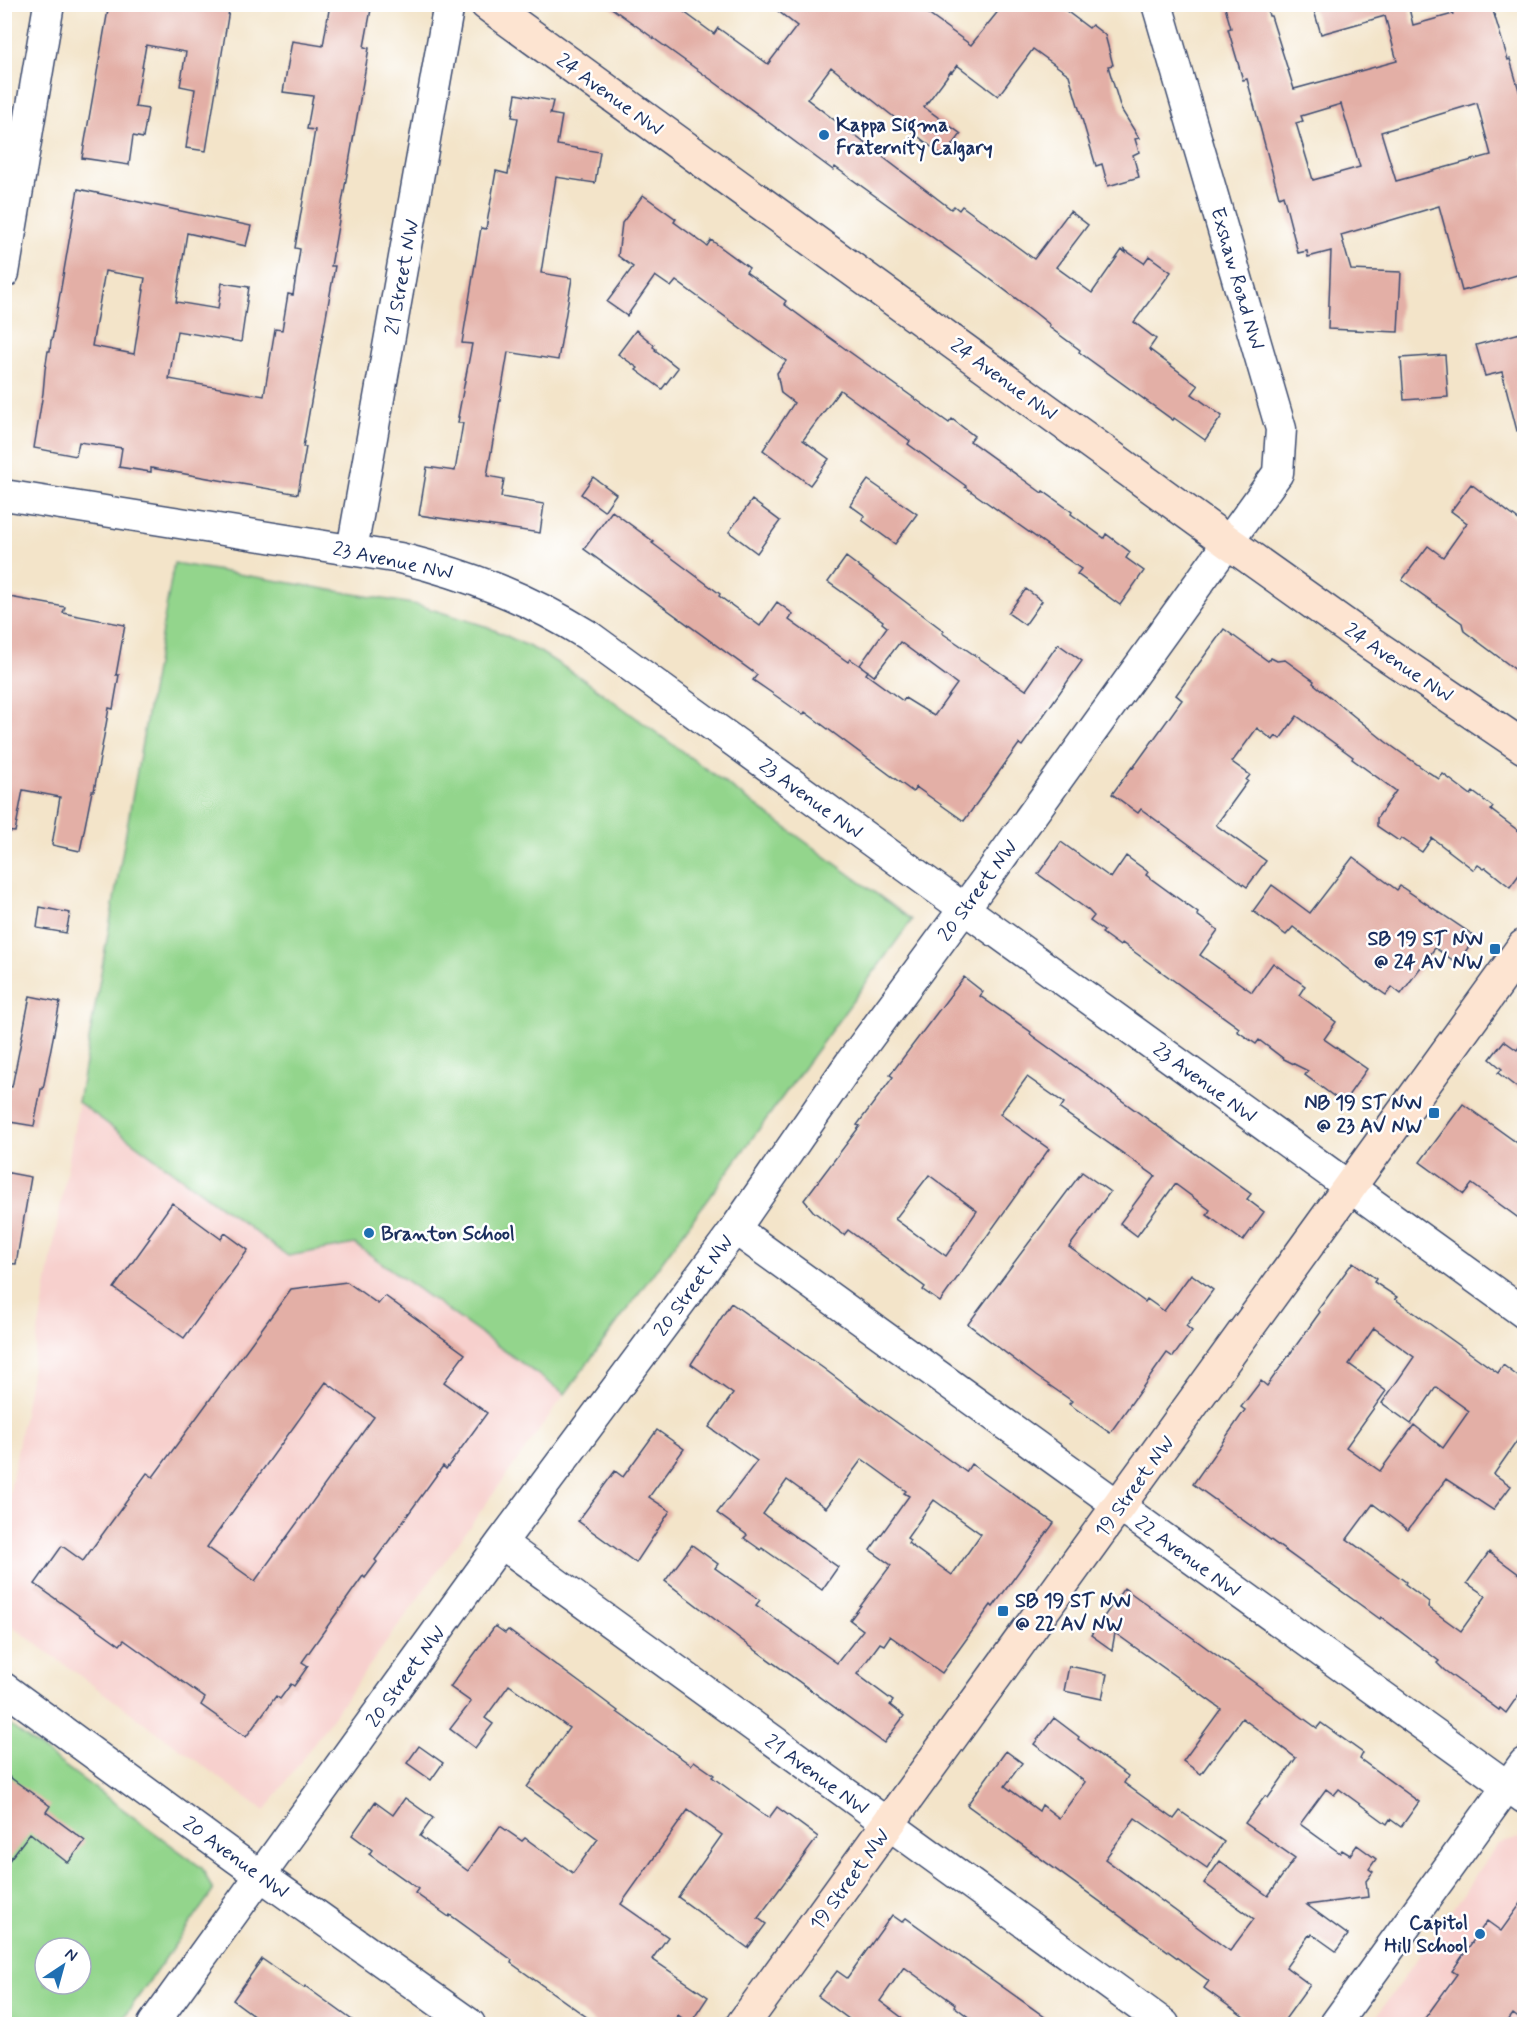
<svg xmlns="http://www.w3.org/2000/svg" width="1529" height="2029" viewBox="0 0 1529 2029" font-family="Mynerve,sans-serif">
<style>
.built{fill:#f7d0cd}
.green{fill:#93d58c;stroke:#578275;stroke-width:1.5;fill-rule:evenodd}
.building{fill:#e3afa6;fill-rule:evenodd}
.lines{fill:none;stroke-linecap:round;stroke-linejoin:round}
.street-casing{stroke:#3b4a6e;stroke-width:33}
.secondary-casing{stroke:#3b4a6e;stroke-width:36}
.street{stroke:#fff;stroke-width:30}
.secondary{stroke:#fde4d1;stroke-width:33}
.poi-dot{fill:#1f6fb2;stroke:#fff;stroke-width:2}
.labels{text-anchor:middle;stroke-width:5;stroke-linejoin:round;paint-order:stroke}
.street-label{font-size:20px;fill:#1b2f5e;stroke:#fff}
.poi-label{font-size:20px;font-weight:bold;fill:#1b2f5e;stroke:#fff;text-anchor:start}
</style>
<rect width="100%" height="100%" fill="#fff"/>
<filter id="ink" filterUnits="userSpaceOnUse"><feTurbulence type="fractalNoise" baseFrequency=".0167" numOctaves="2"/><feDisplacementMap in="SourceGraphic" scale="12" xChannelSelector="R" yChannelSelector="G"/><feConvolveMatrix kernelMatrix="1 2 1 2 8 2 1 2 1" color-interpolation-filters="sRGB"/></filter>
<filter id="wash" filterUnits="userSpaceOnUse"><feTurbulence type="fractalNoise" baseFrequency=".008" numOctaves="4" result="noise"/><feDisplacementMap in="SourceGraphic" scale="24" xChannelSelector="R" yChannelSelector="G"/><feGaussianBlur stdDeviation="1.35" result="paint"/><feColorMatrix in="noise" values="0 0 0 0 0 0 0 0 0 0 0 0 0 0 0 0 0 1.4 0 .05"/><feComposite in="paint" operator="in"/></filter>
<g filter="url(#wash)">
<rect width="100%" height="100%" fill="#f3e4c9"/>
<path class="built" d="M174,563l244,42 70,22 52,25 46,29 326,239 -347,474 -300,417 -260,-190v-101z
M1524,1837v187h-153l127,-180z"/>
<path class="green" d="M174,563l244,42 70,22 52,25 46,29 326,239 -347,474 -210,-150 -67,12 -210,-154z
M4,1721l198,147 11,23 -94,133h-114zM45,1948h36v36h-36z"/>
<g id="blocks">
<path class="building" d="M109,4h121l-24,147 -20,-3 9,-59 -15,-3 6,-34 -40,-7 -11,62 13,2 -5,29 -10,-2 -4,29 -47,-7z
M330,4h42l-8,43 5,1 -38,218h4l-32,181h3l-8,47 -147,-26v4l-32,-5 3,-19 -43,-6 -3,14 -42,-8 9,-55 2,-23 3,-19h2l1,-11h1l26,-151 173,37 -5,20 -59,-13 -11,69 42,7 4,-26 27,4 -8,55 -64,-11 -8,48 95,17 11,-67 7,1 6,-36 5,1 7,-46 -5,-1 20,-118 -8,-1 6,-33 -30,-4 9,-51 31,5zM105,271l40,7 -2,12h1l-10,64 -42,-8z
M606,4h67l41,30 4,-6 50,36 29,-38 -28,-22h145l57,41 33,-41h53l32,24 3,-3 13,10 8,30 -5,1 13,43 18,29 -4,1 4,13 -6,3 6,22 -31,9 -6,-22 -6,2 -27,-91 -36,-26 -35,47 -41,-31 -5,7 -1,-1 -27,36 37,27 -17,23 -113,-90 -24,32 144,110 3,-3 5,4 3,-4 72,53 36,-48 18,14 -32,42 36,26 30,-43 4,3 -1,-3 19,13 5,-7 22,16 -37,50 22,17 -7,10 49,37 -6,8 30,22 -17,24 -31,-22 -1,2 -94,-68 1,-2 -31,-23 1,-2 -16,-13 -52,-39 -147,-106 -2,3 -120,-89z
M1224,4h42l3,12h2l23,73 103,-28 -12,-45 -64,18 -9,-30h96l5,21 40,-11 -2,-10h40l17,56 2,-1 14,49v165l-62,18 -23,-85 -98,29 10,35 50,2 -3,60 -70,-3 3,-78 -23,6 -1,-6 -9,2 -15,-58 -4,2 -32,-118 -4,1 -15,-51 3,-1zM1477,103l14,52 -95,26 -15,-49zM1341,104l19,63 -47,13 -17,-57 7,-2 -2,-5z
M516,94l37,7 -3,13 12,2 -5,29 43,7 -5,31 -39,-6 -15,96 31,5 -14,82 -50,-8 -21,124 17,3 -3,18 43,7 -4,29 -121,-18 8,-48 28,4 8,-48h-5l1,-6h-1l14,-73 -10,-1 19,-115 5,1 10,-58 12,3 10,-56 -6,-1z
M643,195l33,24 -2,3 33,24 4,-6 38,28 -3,4 40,29 -2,3 42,31 123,88 3,-4 22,17 -4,5 72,52 1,-2 29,21 -1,2 33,24 2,-4 24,18 -4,6 18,13 -24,34 -43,-31 4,-5 -116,-82 1,-1 -58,-42 2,-3 -70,-51 -37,50 26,19 -19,26 -47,-35 31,-47 -13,-10 -4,-20 9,-12 -110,-80 -5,6 -16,-11 -28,40 -20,-14 26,-35 -15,-11 4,-33z
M636,330l18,15 -1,2 3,2 -1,1 23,18 -16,21 -26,-19 2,-2 -20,-14z
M1524,332v98l-7,1 -15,-59 -17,4 -9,-31z
M1445,355l3,42 -44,3 -3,-42z
M593,477l23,17 -12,17 -23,-17z
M868,480l49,34 -22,30 -33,-24 3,-4 -15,-11z
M1471,484l53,40v152l-60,-45 -2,-8 -60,-43 26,-34 15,11 24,-34 -16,-12z
M752,500l28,21 -23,32 -28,-21z
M612,511l42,31 -2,1 68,51 -1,2 41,30 17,-24 16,12 -4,6 59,42 2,-3 18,12 -2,3 37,27 2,-3 29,18 23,-32 -57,-42 -26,34 -14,-11 27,-38 -5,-4 1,-2 -55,-39 18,-25 98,74 -2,2 84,57 32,-46 24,17 -60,85 -3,-2 -55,77 -48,-34 -3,5 -108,-80 -2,3 -24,-17 -26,-18 4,-5 -173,-126z
M1026,589l16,12 -17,24 -17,-12z
M4,596l61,11 -2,6 62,12 -9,50h3l-6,34 -4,-1 -15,83h-2l-12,60 -28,-6 8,-48 -37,-7 -8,42 -11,-1z
M1224,629l44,32 3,-3 6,3 8,-1 29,21 -1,2 73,59 42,30 11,7 4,-5 28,21 2,-3 20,15 -2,3 33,25v33l-14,19 -24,-19 -2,1 -6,-4 -4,5 -42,-32 -10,14 -21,-14 -2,3 -22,-15v-8l19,-27 -44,-32 1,-2 -56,-41 -17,23 -4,-3 -3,4 -16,-12 -25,34 18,13 -4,5 2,1 -32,44 50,36 -19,26 -106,-78 -3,4 -26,-19 20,-27 1,1 49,-68 -6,-5z
M1061,842l50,36 15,-22 22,16 -2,3 52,38 -1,2 21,15 -18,25 52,37 21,-29 32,23 -6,9 37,27 -12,17 43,30 -24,34 -38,-28 3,-4 -24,-12 -25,-19 -3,4 -19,-13 2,-3 -117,-85 -2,3 -18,-13 2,-2 -14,-10 4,-5 -6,-6 -50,-36z
M1353,857l44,33 3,-4 76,51 -19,26 -22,-15 -34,46 -9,-7 -6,8 -19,-13 -1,1 -73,-56 -7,8 -33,-24 19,-26 38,28z
M40,907l30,6 -4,20 -29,-5z
M964,977l19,15 -3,4 51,36 -1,2 221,160 -4,5 17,13 -21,29 -36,-26 3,-5 -35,-26 -38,52 -17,-13 35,-47 -95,-67 4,-6 -37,-26 -27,37 49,35 -109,153 -17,-12 2,-3 -77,-57 -4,5 -31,-24 -9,-11 56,-74 -3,-1 36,-48 -3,-2zM929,1175l48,36 -31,45 -51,-37z
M30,996l30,6 -17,87h-2l-7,37 -30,-5v-35l8,1z
M1524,1040v53l-26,-20 4,-4 -12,-10 14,-18 13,9z
M1463,1104l61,44v74l-52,-38 -8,10 -44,-32z
M4,1172l27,5 -15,87 -12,-1z
M1082,1172l28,20 -41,55 76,55 2,-3 17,12 27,-37 22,16 -27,36 6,5 -19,26 -6,-4 -57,80 -41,-29 3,-3 -36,-25 -68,-52z
M172,1203l49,36 4,-6 23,17 -64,88 -70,-50 36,-50 -2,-1z
M1353,1262l23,17 -2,3 23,15 -2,2 103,74 5,-8 21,16v50l-30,43 17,12 -18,24 -47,-31 -38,51 -35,-26 -26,35 59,43 -1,2 24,18 -1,5 33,24 25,-35 -19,-13 22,-31 35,26v109l-18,26 -6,-5 -1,2 -55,-40 -7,-7 2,-2 -58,-44 -1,2 -187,-135 52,-74 -4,-3 20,-26 6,5 53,-74 -2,-2zM1374,1328l40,29 -32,46 29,21 25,-37 33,24 -26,37 -29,-23 -34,46 -34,-24 40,-56 -37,-27z
M347,1282l31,22 7,-8 80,58 -21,28 43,31 -41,56 -3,-3 -68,94 2,2 -12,16 -2,-2 -61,86 6,4 -14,20 -3,-2 -11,15 -4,-3 -30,41 -45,-32 4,-7 -81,-58 -4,5 -85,-61 27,-38 21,15 64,-88 6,4 138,-188zM326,1382l48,35 -119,164 -48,-34z
M731,1303l92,65 45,34 98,70 5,-8 83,59 -61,84 -2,-2 -49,68 -52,-37 -6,9 -4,-2 -23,31 36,27 -3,4 14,11 -20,27 -137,-99 -82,-63 27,-36 26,19 -3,4 45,32 -4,5 81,58 26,-33 -13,-10 41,-55 -21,-15 39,-54 -5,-3 2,-2 -44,-32 -36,49 -39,-28 -24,34 75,53 -16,23 -60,-42 -1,2 -17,-12 3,-3 -30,-22 40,-52 -48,-34 24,-33 -42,-30zM934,1500l47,34 -29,41 -44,-32 2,-3 -3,-2z
M657,1430l27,19 -35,48 21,14 -34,52 -58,-42 37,-50 8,6z
M1124,1588l193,140 4,-5 42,30 -3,6 59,43 -18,25 -11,-8 -3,5 -48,-35 -5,6 -8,-6 -26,35 40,29 2,-3 8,5 7,-10 19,14 -7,10 4,3 -7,9 2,16 -61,8 41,30 -12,16 -24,-17 -1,2 -2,-1 -23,32 24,18 -29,40h-26l-51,-37 5,-7 -242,-176 39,-54 16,12 -17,23 34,25 3,-6 17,13 26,-36 -51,-38 20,-26 25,19 -1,2 50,37 -4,7 50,36 6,-8 44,31 -17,26 -72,-50 -30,41 125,92 24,-32 -50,-36 16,-22 48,35 27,-38 -50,-35 20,-27 3,2 28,-40 -54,-40 -41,56 -18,-13 38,-52 -106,-76 -3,17 -21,-15z
M495,1626l10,7 3,-3 86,63 24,18 -1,1 74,53 3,-4 20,14 -2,2 57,41 8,-11 41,30 -60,81 8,6 -18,24 -70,-51 44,-62 -34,-25 -67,94 47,33 -16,22 56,38 -18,27 -12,-9 -6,10h-74l-87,-62 1,-3 -62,-45 -1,2 -34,-24 3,-4 -49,-35 3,-4 -20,-15 23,-33 18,13 12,-17 28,20 -13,18 48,35 32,-45 22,15 3,-3 48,35 25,-34 -71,-52 42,-59 -60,-43 -24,33 8,6 -18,24 -25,-19 21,-27 -21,-15z
M1069,1666l38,8 -5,25 -38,-8z
M419,1746l24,17 -12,17 -24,-17z
M4,1773l46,33 -4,6 39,29 -17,22 -38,-30 -26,34z
M1524,1899v123l-11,-8 -8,11h-85l37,-51 -5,-3 35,-50 14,10z
M892,1915l10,7 4,-4 150,107h-77l-25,-19 1,-2 -51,-37 -24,34 32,24h-55l-39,-29 19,-25 10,7z
M262,1959l42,29 1,-2 54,39h-92l-34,-25z"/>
</g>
</g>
<g filter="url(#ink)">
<use href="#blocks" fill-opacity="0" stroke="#3b4a6e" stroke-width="1.5"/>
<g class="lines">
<g class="street-casing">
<path id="street" d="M4,273l45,-269
M4,495l396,63c71,18 126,39 189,78l348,253 587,424
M352,550l97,-546
M735,1229l789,569
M501,1543l663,481
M4,1688l232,170 234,166
M153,2024l348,-481 234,-314 115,-166 133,-180 295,-410 3,-44 -124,-425
M1335,2024l189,-261"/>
</g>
<g class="secondary-casing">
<path id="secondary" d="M487,4l741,538 142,101 154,104
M743,2024l781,-1078"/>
</g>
<use href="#street" class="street"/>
<use href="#secondary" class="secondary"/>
</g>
</g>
<g class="poi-dot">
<circle cx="824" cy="135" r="6"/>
<rect x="1489" y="943" width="12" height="12" rx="3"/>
<rect x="1428" y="1107" width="12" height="12" rx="3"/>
<circle cx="369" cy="1233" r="6"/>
<rect x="997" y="1605" width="12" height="12" rx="3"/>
<circle cx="1480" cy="1934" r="6"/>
</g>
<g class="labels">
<g class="street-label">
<text transform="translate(610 94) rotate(36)" y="7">24 Avenue NW</text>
<text transform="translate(401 277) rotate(-80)" y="7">21 Street NW</text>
<text transform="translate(1238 278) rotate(74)" y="7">Exshaw Road NW</text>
<text transform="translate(1004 379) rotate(36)" y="7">24 Avenue NW</text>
<text transform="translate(393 560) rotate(12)" y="7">23 Avenue NW</text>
<text transform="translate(1399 662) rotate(34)" y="7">24 Avenue NW</text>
<text transform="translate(811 798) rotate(36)" y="7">23 Avenue NW</text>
<text transform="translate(977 890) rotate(-54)" y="7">20 Street NW</text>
<text transform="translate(1205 1082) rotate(36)" y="7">23 Avenue NW</text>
<text transform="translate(693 1285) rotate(-54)" y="7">20 Street NW</text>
<text transform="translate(1134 1486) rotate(-54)" y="7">19 Street NW</text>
<text transform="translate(1188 1556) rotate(36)" y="7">22 Avenue NW</text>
<text transform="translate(405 1676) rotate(-54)" y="7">20 Street NW</text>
<text transform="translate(817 1774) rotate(36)" y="7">21 Avenue NW</text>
<text transform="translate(236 1857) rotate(36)" y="7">20 Avenue NW</text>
<text transform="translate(849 1879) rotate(-54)" y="7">19 Street NW</text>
</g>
<g class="poi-label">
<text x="836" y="131">Kappa Sigma<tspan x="836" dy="23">Fraternity Calgary</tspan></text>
<text x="1483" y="945" text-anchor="end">SB 19 ST NW<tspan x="1483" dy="23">@ 24 AV NW</tspan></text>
<text x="1422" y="1109" text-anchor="end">NB 19 ST NW<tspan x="1422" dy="23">@ 23 AV NW</tspan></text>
<text x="381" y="1240">Branton School</text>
<text x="1015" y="1607">SB 19 ST NW<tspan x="1015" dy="23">@ 22 AV NW</tspan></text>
<text x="1468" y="1929" text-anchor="end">Capitol<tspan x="1468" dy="23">Hill School</tspan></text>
</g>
</g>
<rect width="1529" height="2029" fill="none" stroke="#fff" stroke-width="24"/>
<g transform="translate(63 1966) rotate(36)"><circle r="28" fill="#ffffff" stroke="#a4acbf" stroke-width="1.5"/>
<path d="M0-4.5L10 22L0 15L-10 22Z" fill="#1f6fb2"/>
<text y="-9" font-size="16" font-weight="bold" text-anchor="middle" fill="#1b2f5e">N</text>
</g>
</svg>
